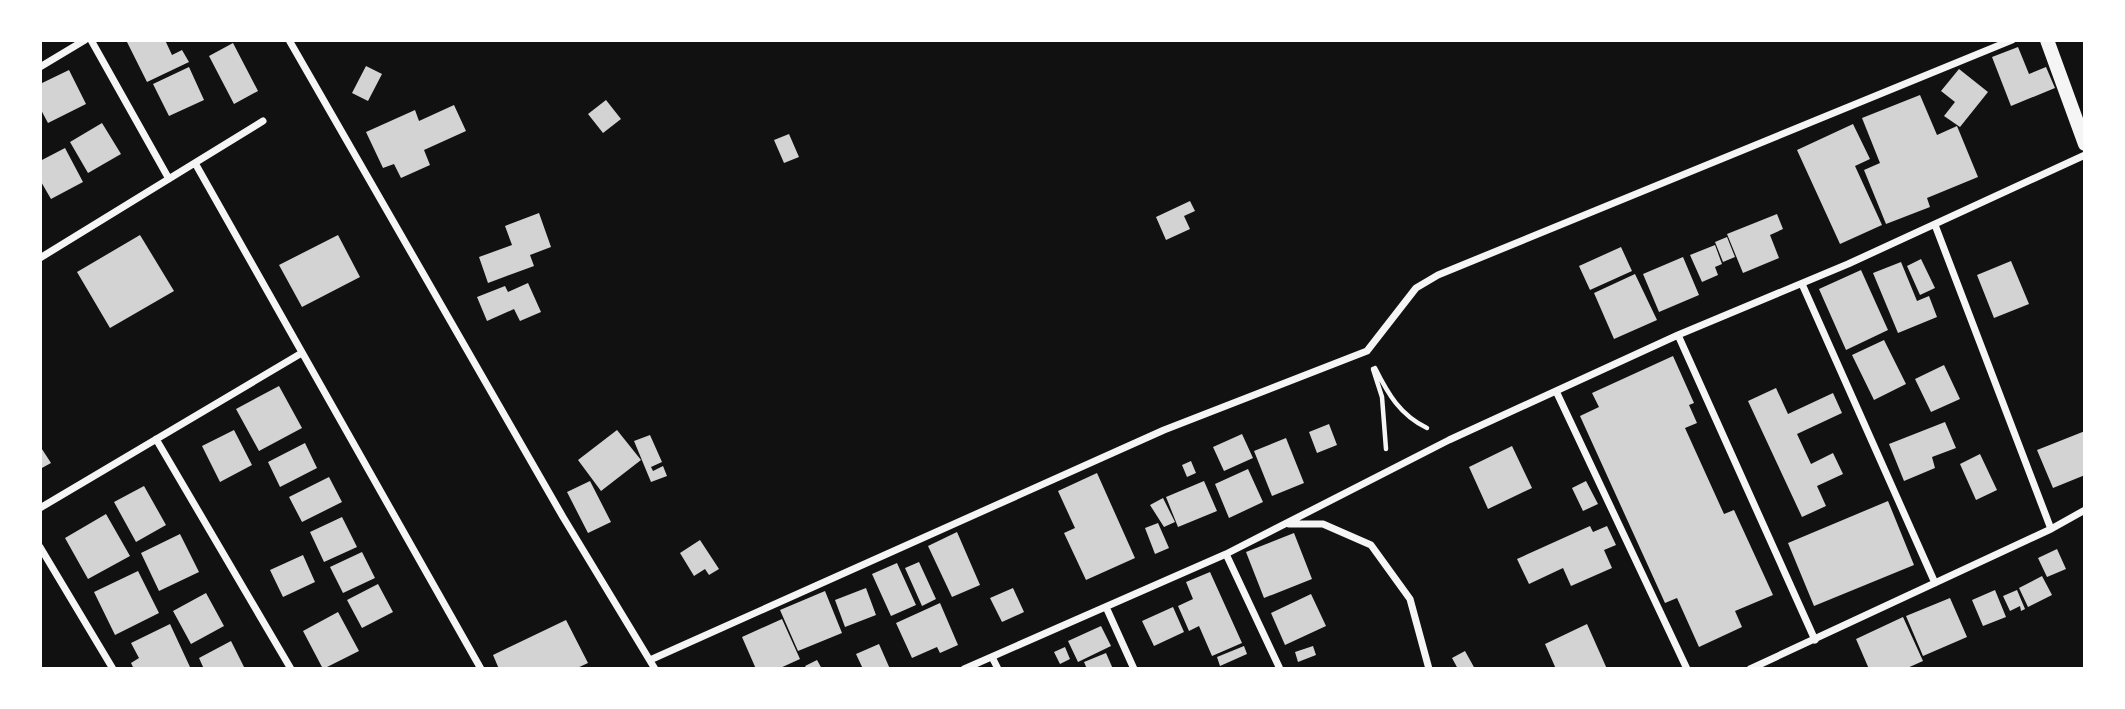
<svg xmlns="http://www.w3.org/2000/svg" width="2125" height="709" viewBox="0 0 2125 709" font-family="'Noto Sans',sans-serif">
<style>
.building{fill:#d3d3d3}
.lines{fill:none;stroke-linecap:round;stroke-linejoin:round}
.path{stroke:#f5f5f5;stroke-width:4.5}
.minor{stroke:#f5f5f5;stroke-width:7}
.secondary{stroke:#f5f5f5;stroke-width:14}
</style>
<rect width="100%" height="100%" fill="#111"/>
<path class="building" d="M126,40h39l7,15 10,-5 7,12 -42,20z
M233,43l25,48 -24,13 -25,-48z
M2018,47l11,27 17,-7 9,21 -44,18 -19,-49z
M366,66l16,8 -14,27 -16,-8z
M189,67l15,33 -35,16 -16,-32z
M1959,69l29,23 -28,35 -16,-11 11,-14 -14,-11z
M69,70l17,34 -38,19 -8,-15v-24z
M1920,95l17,40 20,-9 21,51 -51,21 3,9 -44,17 -22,-54 16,-7 -18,-45z
M606,100l15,19 -18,14 -15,-19z
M454,105l12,26 -42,19 6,15 -29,13 -7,-14 -11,4 -17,-36 49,-22 4,11z
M102,123l19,31 -33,19 -18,-31z
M1853,124l17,35 -15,7 27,59 -42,19 -43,-94z
M789,134l10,23 -15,6 -10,-23z
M65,148l18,34 -32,17 -11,-19v-19z
M1190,201l5,10 -11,5 6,13 -24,11 -10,-23z
M539,213l12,34 -21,8 4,11 -46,17 -9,-26 33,-12 -7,-19z
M1777,214l6,15 -13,6 9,23 -36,15 -16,-39z
M140,235l34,56 -64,37 -33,-56z
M338,235l22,42 -58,30 -23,-42z
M1727,237l8,20 -12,5 -8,-20z
M1715,245l7,19 -7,3 3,8 -16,7 -12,-27z
M1621,247l11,24 -42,19 -11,-24z
M1683,257l16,38 -40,17 -16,-38z
M1921,259l14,29 -15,7 -13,-29z
M2011,261l18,43 -35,14 -17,-43z
M1901,262l16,39 12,-5 8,21 -39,16 -25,-60z
M1861,270l27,60 -42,20 -27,-61z
M1635,274l22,46 -43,19 -20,-46z
M528,283l13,29 -21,9 -6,-12 -27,12 -10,-24 28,-11 3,6z
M1884,340l22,44 -32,16 -22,-45z
M1673,356l21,47 -5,2 8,18 -12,5 39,86 10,-4 39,85 -38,16 7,16 -43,20 -22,-49 -12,5 -85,-187 19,-9 -7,-14z
M1944,365l16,34 -29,13 -16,-33z
M279,386l23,42 -43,23 -23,-42z
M1776,388l12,26 45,-21 9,20 -45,21 14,30 22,-11 10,21 -26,12 9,20 -24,11 -54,-116z
M1945,422l11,26 -24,9 3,11 -31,13 -15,-37z
M1329,424l8,21 -20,8 -8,-21z
M234,430l18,35 -32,17 -18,-36z
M617,430l24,30 -40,31 -23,-31z
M2085,431v44l-32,13 -16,-38z
M1242,434l11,24 -29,13 -11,-24z
M650,435l12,27 -11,5 2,4 10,-5 4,10 -16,6 -17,-41z
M1286,438l18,45 -32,13 -18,-45z
M305,443l12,25 -37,19 -12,-25z
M40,446l11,17 -11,6z
M1512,446l20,42 -44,21 -19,-42z
M1980,454l17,36 -21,10 -16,-36z
M1191,461l5,12 -9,4 -5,-12z
M1248,469l15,33 -34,16 -14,-34z
M1097,473l38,85 -49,22 -22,-47 11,-5 -17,-37z
M329,477l13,25 -40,20 -13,-25z
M590,481l21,41 -23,11 -21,-41z
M1204,481l13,30 -39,16 -12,-30z
M1586,481l12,23 -15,7 -11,-23z
M144,486l22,39 -30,17 -22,-40z
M1163,498l12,24 -11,5 -14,-22z
M1888,501l26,64 -100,41 -26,-63z
M106,514l24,42 -42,23 -23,-41z
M342,517l15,30 -33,15 -14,-30z
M1158,523l11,25 -14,6 -10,-26z
M1590,526l3,6 14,-6 9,19 -12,5 8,18 -41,18 -8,-18 -34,16 -12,-25z
M957,532l23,53 -28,12 -24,-51z
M1294,533l18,46 -48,19 -18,-46z
M180,534l19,38 -40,19 -18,-38z
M700,540l19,29 -10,6 -4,-6 -11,7 -14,-23z
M2057,549l9,20 -19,8 -9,-19z
M362,552l13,26 -32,15 -13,-26z
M303,555l12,27 -32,15 -13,-27z
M919,562l17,37 -14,7 -17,-38z
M897,563l19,42 -25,11 -19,-42z
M138,571l21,42 -44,22 -21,-43z
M1210,572l32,71 -30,13 -13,-30 -10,5 -11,-25 15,-7 -7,-17z
M2042,576l10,19 -24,12 -9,-19z
M378,584l15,28 -31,16 -15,-28z
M866,588l10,27 -31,12 -10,-27z
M1013,588l11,24 -22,10 -12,-24z
M1995,590l11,27 -23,9 -11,-26z
M2017,590l8,19 -4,2 -1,-5 -10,5 -7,-15z
M825,591l17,42 -44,18 -18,-41z
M206,593l18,33 -33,18 -18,-33z
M1311,594l15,32 -41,19 -14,-32z
M1950,598l17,39 -44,19 -17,-40z
M940,603l18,42 -18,8 -3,-6 -25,11 -16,-35z
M1173,607l11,25 -30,14 -12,-25z
M338,612l21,39 -36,18 -20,-38z
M1903,617l20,44 -18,8h-36l-13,-30z
M782,619l18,40 -22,10h-22l-14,-32z
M566,620l22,43 -13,6h-76l-6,-14z
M170,624l20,43 -56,2 -3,-6 8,-5 -8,-15z
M1587,624l20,45h-51l-11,-25z
M1101,626l10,20 -33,16 -10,-21z
M231,641l14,28h-41l-5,-11z
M879,644l11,25h-27l-7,-15z
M1244,646l3,8 -27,12 -3,-9z
M1313,646l3,9 -18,7 -3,-10z
M1065,647l5,12 -10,5 -6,-12z
M1465,651l10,18h-17l-6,-11z
M1106,653l7,16h-26l-3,-7z
M817,660l5,9h-15l-2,-3z"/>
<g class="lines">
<path class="path" d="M1375,368c13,26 25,47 52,60
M1373,369l9,28 4,52"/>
<path class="minor" d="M91,40l78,139
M289,40l274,477 92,152
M40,67l45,-27
M195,163l286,506
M1935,225l116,304
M40,258l223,-137
M1802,284l133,299
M1678,335l137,305
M1556,391l131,278
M156,439l135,230
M40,508l260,-154
M1289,524h34l48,21 39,54 19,70
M40,547l73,122
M1226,554l54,115
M1106,607l28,62
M992,657l6,12
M650,660l514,-230 203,-79 49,-63 22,-13 574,-235
M964,669l262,-115 223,-114 229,-105 170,-71 237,-109
M1750,669l301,-140 34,-19"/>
<path class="secondary" d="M2047,40l38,104"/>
</g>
<rect width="2125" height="709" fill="none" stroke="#ffffff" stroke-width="84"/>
</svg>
